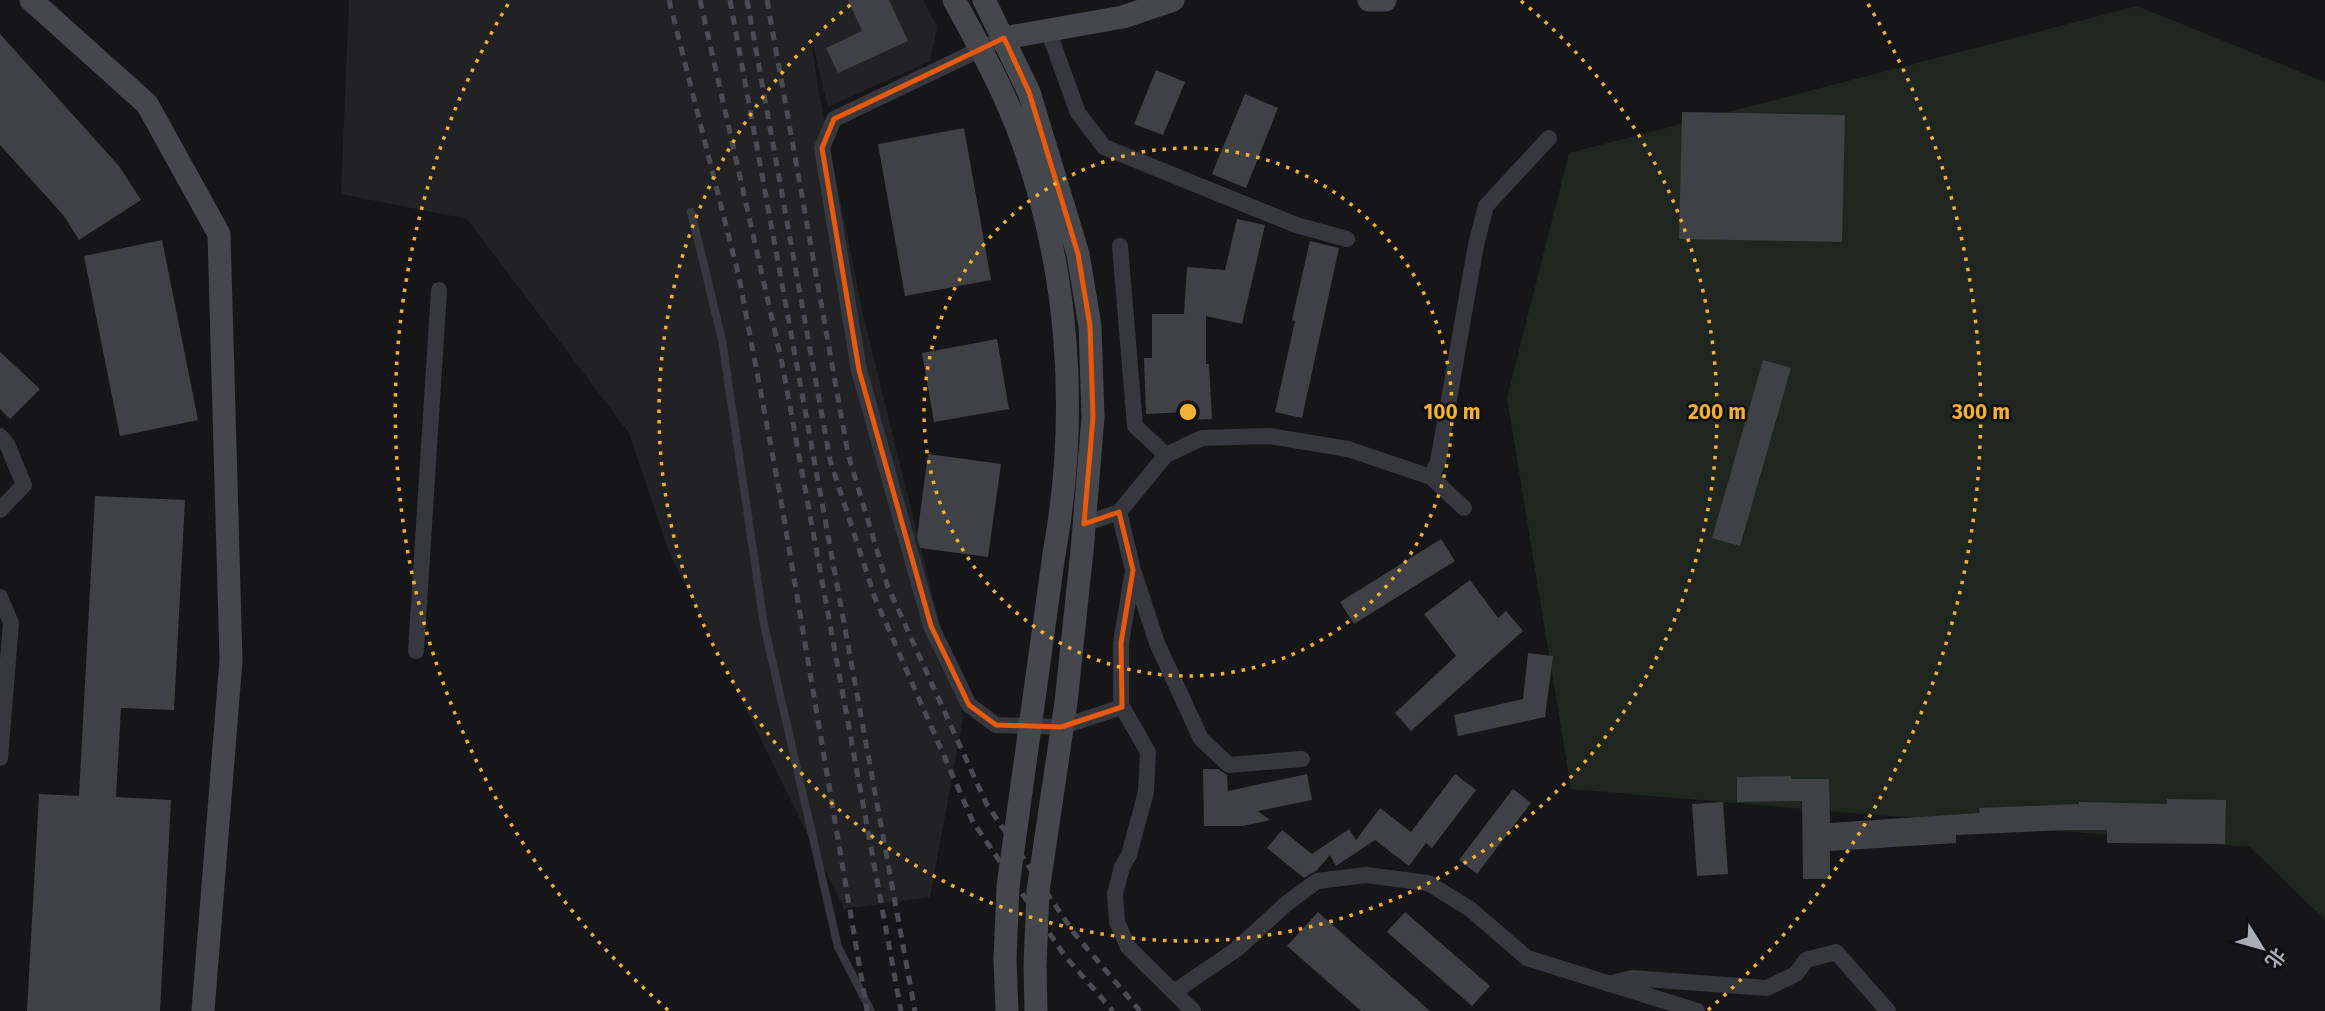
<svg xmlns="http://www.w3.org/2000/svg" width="2325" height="1011" viewBox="0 0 2325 1011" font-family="'Fira Sans','Noto Sans SC',sans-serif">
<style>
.built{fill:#222225}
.green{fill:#1e261f}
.building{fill:#404145}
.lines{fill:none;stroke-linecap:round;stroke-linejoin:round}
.lane{stroke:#37383d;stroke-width:8}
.street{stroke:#37383d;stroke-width:16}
.secondary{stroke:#45474d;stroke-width:23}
.rail{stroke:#4a4c52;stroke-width:5;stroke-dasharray:9 7;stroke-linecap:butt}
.secondary-bridge{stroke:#45474d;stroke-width:23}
.marked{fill:none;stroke:#e8590c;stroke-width:5;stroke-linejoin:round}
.ring{fill:none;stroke:#f2b134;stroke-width:3.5;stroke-dasharray:3.5 7}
.centre{fill:#f2b134;stroke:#111113;stroke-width:3.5}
.ring-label{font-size:21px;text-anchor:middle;font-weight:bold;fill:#f2b134;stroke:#111113;stroke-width:5;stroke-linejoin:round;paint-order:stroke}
</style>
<rect width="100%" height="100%" fill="#161618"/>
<path class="built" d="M349,0h574l14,26 -7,35 -102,46 -18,-74 9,60 45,226 99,399 -33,179 -86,12 -175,-357 -40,-119 -162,-214 -126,-25z"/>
<path class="green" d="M2137,6l188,76v838l-75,-73 -679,-58 -64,-391 62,-245z"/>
<path class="building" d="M848,0h41l19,41 -70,32 -12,-25 36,-17z
M0,34l119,132 22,34 -62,40 -15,-24 -64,-71z
M1156,70l29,12 -22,53 -29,-11z
M1245,94l33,14 -32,80 -34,-14z
M1682,112l163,3 -3,127 -163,-3z
M964,128l27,152 -86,16 -27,-152z
M1237,219l28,6 -23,99 -36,-8v48h3l3,55 -27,1v-8l-39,2 -2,-56h8v-44h32l3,-47 38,3z
M162,240l36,180 -78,16 -36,-180z
M1310,241l29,7 -37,170 -27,-6 20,-91 -3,-1z
M997,339l12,70 -75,13 -12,-69z
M0,352l40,37 -30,30 -10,-10z
M1763,360l28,8 -51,178 -28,-8z
M928,454l73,10 -13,93 -68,-9 -3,-11z
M95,496l90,4 -11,210 -53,-2 -5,89 55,3 -11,211h-133l12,-217 40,2z
M1441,539l14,22 -101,63 -14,-22z
M1470,580l28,38 8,-7 17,20 -112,100 -16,-18 61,-57 -32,-42z
M1528,653l25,3 -8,61 -87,19 -4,-21 69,-16z
M1203,769h15l9,6 1,16 79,-17 5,26 -54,11 12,9 -27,6h-39z
M1455,774l21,16 -44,58 -6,-5 -17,23 -34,-26 -39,26 -6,-11 -13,15 -13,8 -37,-30 15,-18 30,24 37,-25 7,11 24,-32 31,24z
M1791,776v3h38l1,44 150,-10 -1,-5 100,-4v-2l88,2v-5l59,1 -1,44 -118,-1v-13h-40l-111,5v8l-126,8v28h-27l-1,-78 -65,1v-25z
M1513,789l18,14 -54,71 -18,-14z
M1723,802l5,72 -31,2 -5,-72z
M1318,912l112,99h-69l-74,-65z
M1405,912l85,74 -18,20 -85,-74z"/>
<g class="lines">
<path class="lane" d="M691,212l31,128 42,285 74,322 33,64"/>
<path class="street" d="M1048,30l30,83 26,34 192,78 51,14
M1004,38l-170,81 -12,29 37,222 72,256 38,79 27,20 65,2 61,-20
M1120,246l15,180 31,29
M0,436l7,8 17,41 -24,25
M1431,477l7,-15 38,-217 10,-39 63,-68
M1119,512l14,58 24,73 44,96 28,26 73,-6
M1084,524l35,-12 47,-57 36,-17 67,-2 79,13 83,28 33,31
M1133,570l-12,73v62l27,47 -2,40 -17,63 -7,12 -7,27 2,28 11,25 65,64
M0,597l11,26 -11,135
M416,651l23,-361
M1608,984l24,-6 135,10 29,-14 10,-14 30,-8 52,59
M1174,992l63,-43 49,-45 31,-23 49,-6 62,8 42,26 57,49 170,53"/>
<path class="secondary" d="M31,0l116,104 72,130 12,426 -28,351
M954,0c22,40 45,81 62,124 53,137 64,287 38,430
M984,0l45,92 49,162 12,72 3,91 -11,134
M1369,0h16
M1004,38l119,-21 50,-17"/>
<path class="rail" d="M669,0l70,277 40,212 88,522
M700,0l82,363 119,648
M730,0l185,1011
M747,0l83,460 45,138 98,224 92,134 48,55
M767,0l81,454 40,133 98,216 88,130 66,78"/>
<path class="secondary-bridge" d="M1007,1011l-2,-52 3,-73 46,-332
M1036,1011l-1,-45 3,-75 28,-189 16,-151"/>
</g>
<path class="marked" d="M1004,38l25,54 49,162 12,72 3,91 -9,107 35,-12 14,58 -12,73 1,64 -61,20 -65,-2 -27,-20 -38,-79 -72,-256 -37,-222 12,-29z"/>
<g class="ring">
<circle cx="1188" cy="412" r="264"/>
<path d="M1521 1A529 529 0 1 1 855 1"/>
<path d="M668 1010A793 793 0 0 1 508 4M1868 4A793 793 0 0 1 1708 1010"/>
</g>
<circle cx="1188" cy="412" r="10" class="centre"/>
<g class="ring-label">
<text x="1452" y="419">100 m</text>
<text x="1717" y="419">200 m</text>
<text x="1981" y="419">300 m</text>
</g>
<g transform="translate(2262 948) rotate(127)" stroke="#111113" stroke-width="5" paint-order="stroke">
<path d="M0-5L12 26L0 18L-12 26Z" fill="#a8adb8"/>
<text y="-10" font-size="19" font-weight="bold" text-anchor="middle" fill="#a8adb8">北</text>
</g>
</svg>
